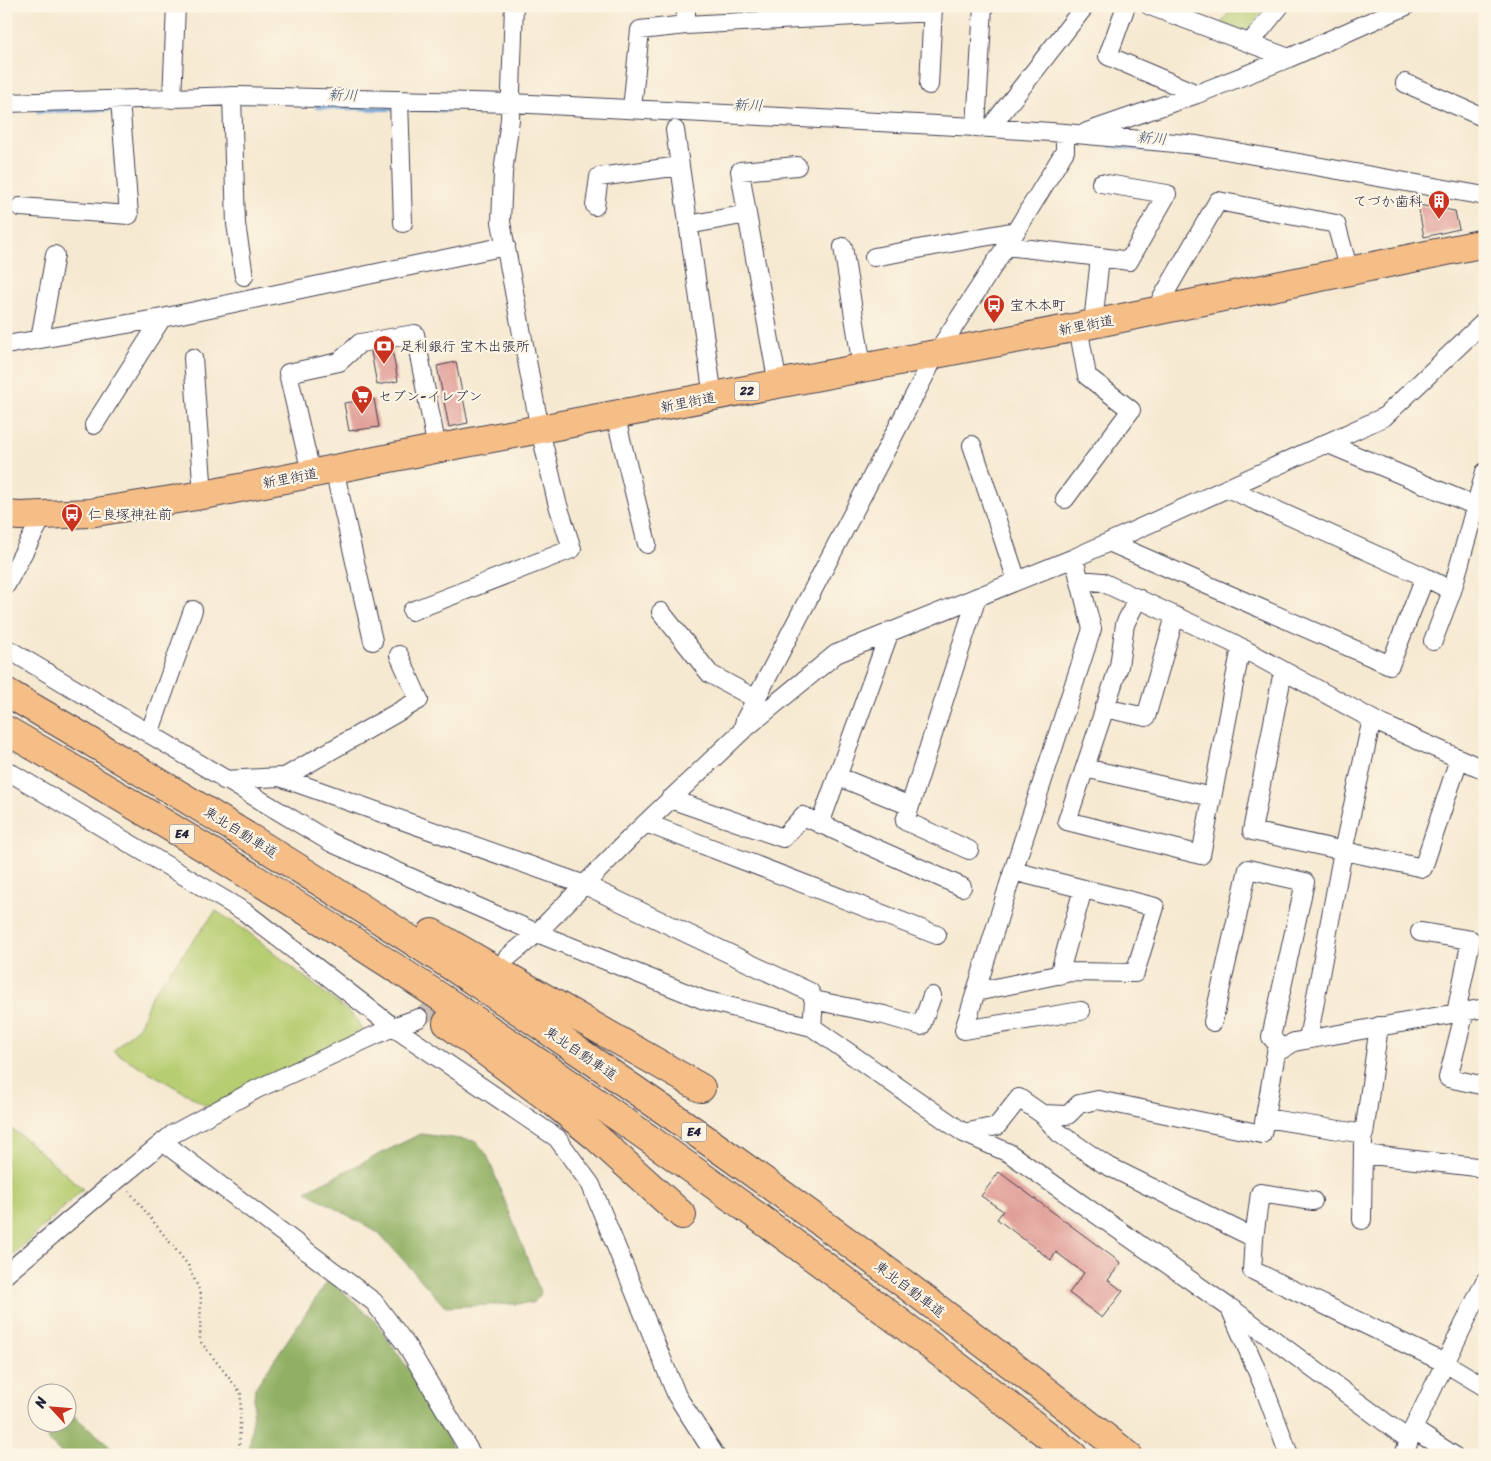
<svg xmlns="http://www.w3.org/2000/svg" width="1491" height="1461" viewBox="0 0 1491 1461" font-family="Sriracha,'Klee One',sans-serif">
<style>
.green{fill:#b7cd72;stroke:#6c7856}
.forest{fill:#91b064;stroke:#5a6950}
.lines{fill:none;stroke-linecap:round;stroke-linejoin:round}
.stream{stroke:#679ed5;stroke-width:4.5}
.building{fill:#dd938e}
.minor-tunnel{stroke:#ccc1b3;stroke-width:18;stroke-dasharray:18 9;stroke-linecap:butt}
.minor-casing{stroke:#424052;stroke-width:20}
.primary-casing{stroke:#424052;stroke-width:30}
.motorway-casing{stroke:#424052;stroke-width:30}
.path{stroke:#424052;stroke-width:2.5;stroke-dasharray:1 4;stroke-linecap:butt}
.minor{stroke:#fff;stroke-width:18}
.primary{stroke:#f6be87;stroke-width:28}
.motorway{stroke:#f6be87;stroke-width:28}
.labels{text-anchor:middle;stroke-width:4.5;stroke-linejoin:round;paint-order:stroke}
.shield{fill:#fcf5e5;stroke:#63616e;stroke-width:1}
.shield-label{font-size:12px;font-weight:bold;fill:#22223b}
.poi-label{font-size:14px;fill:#22223b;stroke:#fcf5e5;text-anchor:start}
.street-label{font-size:14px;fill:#22223b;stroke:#fcf5e5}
.water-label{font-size:15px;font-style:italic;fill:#3e5479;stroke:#fcf5e5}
</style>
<rect width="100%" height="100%" fill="#fcf5e5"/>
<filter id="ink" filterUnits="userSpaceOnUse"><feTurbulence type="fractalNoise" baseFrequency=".02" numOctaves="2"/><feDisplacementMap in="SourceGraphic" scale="10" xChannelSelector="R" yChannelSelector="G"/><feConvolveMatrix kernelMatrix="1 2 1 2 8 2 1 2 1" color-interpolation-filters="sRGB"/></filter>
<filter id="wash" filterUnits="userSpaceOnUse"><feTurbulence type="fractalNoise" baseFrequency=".0096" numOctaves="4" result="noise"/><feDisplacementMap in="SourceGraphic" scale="20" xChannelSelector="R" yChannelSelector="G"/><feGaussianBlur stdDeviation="1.12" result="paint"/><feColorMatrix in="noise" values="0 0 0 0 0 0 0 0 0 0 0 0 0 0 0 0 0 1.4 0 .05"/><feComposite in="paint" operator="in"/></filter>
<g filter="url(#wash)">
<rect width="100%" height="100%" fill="#f6e9d1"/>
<path class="green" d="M1234,6h32l-17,22 -10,5 -19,-8z
M216,911l32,21 108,86 7,14 -154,75 -96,-56 27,-26 11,-29z
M6,1125l18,13 59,51 -77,73z"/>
<path class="forest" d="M420,1134l56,7 11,14 54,139 -8,9 -88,4 -65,-73 -74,-43z
M329,1279l47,43 46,67 34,66h-207l6,-67z
M68,1411l53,44h-58l-16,-16 10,-15h11z"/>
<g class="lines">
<path class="stream" d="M317,107l78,2
M125,108h17
M402,109l45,1
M38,111l79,-2
M1111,146l99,10"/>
</g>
<g id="blocks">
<path class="building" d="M1418,205l37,6 4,18 -35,8z
M392,349l6,32 -21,4 -6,-33z
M456,362l12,61 -19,4 -12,-61z
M374,399l5,28 -30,4 -5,-28z
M999,1172l122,91 -13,17 15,11 -21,27 -33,-25 15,-20 -28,-21 -5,8 -54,-41 6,-8 -22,-15z"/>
</g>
</g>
<g filter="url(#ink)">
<use href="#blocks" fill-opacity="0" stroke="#424052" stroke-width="1"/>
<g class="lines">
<path class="minor-tunnel" d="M419,1018l60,-41"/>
<g class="minor-casing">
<path id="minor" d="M1126,6l-18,50 89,38 92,-36
M1150,6l139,52 117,-52
M686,25l247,-13
M1250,43l30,-37
M1405,83l80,35
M929,85l4,-79
M232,96l4,128 8,52
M172,99l4,-93
M399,100l4,123
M6,103l233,-7 272,7 465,24 89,6 132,12 288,51
M632,109l8,-79 46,-5v-19
M976,127l7,-121
M990,128l95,-122
M675,130l5,36
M1087,132l110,-38
M595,206l4,-29 81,-11 33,231
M20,207l109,8 -9,-115
M747,214l-7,-43 57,-5
M688,225l59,-11 31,171
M1006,246l94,11 -7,67
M843,247l19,120
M874,257l142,-26
M1100,257l29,4 38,-67 -66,-11
M1154,312l64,-111 118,23 13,47
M40,339l15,-84
M6,345l156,-27 344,-72
M193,358l10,137
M615,415l32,129
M94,425l68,-107
M1326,443l150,63
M972,445l45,136
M334,469l39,172
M311,473l-23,-100 51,-11 21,-19 55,-9 22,115
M1227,488l198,89
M1065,499l66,-89 -44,-34 -9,-49
M1109,542l281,123 35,-88 27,14
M1074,558l18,71 -83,255 -45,146 117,-19
M1080,580l22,2 129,60 148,81 106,47
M6,585l37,-69
M1138,598l-13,26 -6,42 -52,155 134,34 40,-208
M412,611l160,-62 -15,-47 -17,-72 -39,-208 2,-49 7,-54 4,-113
M661,612l49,62 46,25
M1433,641l19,-50 33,-119
M6,648l326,195 205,90 167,67 108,27 152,106 45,20 221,155 33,77 26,70
M1283,671l-31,160 171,37 36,-109
M1104,708l42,9 29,-101
M743,728l2,-8 191,-366 80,-123 49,-80v-18
M149,734l44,-124
M1085,768l127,29
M6,770l239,142 148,115 164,111 34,47 86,211 38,59
M837,776l73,30 67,-209
M283,778l136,-78 -20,-45
M224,780l56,-3 305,108 225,107 4,8 -2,27
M670,799l113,39 20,-22 159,71
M910,806l-5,15 64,29
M646,823l291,112
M820,824l70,-193
M1420,932l51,8 -15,73
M507,958l30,-25 93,-95 112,-107 94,-77 238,-96 310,-141 101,-96
M1059,975l24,-86
M976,992l95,-20 64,1 20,-66 -142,-36
M814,1000l70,15 37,11 11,-30
M1465,1011l-17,67 37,8
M1213,1022l35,-153 57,13 -34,155 11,12
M1308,1039l35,-188 29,-132
M1042,1114l26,1 11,-11 19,-4 164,34 14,-81 18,-11 191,-34
M1265,1118l99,16 15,-108
M964,1133l33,-7 22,-28 23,16 17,19 45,31 150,74 -2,32 193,93 40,24
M163,1142l211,160 33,44 65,109
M1363,1154l122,14
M1362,1220l1,-77
M1254,1238l6,-45 53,8
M6,1274l99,-84 68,-56 84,-45 136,-62 26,-9
M1231,1308l178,132
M1413,1429l40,26
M1404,1455l9,-26 72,-148"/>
</g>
<g class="primary-casing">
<path id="primary" d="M6,515l14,1 69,-3 120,-19 241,-48 628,-119 407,-84"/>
</g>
<g class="motorway-casing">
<path id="motorway" d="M6,692c195,113 386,232 572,359 188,127 371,264 550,404
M6,730c208,120 412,248 609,385 156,108 308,224 458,340
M432,933l269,155
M447,1023l105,78 43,35 87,79"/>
</g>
<path class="path" d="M129,1191l59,74 13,29 -1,47 41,52 -2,62"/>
<use href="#minor" class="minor"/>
<use href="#primary" class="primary"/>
<use href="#motorway" class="motorway"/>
</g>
</g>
<defs>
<g id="building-pin" transform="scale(1.125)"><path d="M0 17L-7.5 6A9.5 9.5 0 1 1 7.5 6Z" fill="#c8321e" stroke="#fcf5e5"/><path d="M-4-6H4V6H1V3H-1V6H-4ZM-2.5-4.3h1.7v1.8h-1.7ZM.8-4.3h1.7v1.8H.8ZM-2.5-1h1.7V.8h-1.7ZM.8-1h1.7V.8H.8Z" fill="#fff"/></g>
<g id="bus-pin" transform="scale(1.125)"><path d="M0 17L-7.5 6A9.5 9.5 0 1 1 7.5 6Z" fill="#c8321e" stroke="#fcf5e5"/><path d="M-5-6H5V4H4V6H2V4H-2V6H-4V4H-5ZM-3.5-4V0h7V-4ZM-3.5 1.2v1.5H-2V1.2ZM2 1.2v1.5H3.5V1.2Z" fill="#fff"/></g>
<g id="bank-pin" transform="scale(1.125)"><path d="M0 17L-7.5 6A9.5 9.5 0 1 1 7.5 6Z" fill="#c8321e" stroke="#fcf5e5"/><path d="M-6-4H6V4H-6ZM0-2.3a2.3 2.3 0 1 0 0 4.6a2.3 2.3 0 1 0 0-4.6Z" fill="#fff"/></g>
<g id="supermarket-pin" transform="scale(1.125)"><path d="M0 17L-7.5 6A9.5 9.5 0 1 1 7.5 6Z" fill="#c8321e" stroke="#fcf5e5"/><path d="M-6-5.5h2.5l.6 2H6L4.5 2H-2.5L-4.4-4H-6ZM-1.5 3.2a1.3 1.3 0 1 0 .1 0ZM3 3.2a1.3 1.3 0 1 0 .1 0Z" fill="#fff"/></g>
</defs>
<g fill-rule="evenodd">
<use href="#building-pin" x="1439" y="201"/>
<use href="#bus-pin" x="994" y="305"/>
<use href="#bank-pin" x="384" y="346"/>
<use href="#supermarket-pin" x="362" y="396"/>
<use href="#bus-pin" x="72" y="514"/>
</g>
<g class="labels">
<g class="shield">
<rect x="734.5" y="381.5" width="25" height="19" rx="4"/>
<rect x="169.5" y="824.5" width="25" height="19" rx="4"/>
<rect x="681.5" y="1122.5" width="25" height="19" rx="4"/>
</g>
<g class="shield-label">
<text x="747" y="395">22</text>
<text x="182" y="838">E4</text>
<text x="694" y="1136">E4</text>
</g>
<g class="poi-label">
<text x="1423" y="206" text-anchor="end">てづか歯科</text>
<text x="1010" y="310">宝木本町</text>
<text x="400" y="351">足利銀行 宝木出張所</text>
<text x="378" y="401">セブン-イレブン</text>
<text x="88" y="519">仁良塚神社前</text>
</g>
<g class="street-label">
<text transform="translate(1086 325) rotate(-11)" y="5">新里街道</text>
<text transform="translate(688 402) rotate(-11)" y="5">新里街道</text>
<text transform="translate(290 478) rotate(-11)" y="5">新里街道</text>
<text transform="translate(241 832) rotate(32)" y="5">東北自動車道</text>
<text transform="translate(581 1053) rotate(34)" y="5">東北自動車道</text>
<text transform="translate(910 1289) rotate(37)" y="5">東北自動車道</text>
</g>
<g class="water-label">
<text transform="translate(343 95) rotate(2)" y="5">新川</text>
<text transform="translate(748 105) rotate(2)" y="5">新川</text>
<text transform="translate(1152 138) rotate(5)" y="5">新川</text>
</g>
</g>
<rect width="1491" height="1461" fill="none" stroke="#fcf5e5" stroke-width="25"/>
<g transform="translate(52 1408) rotate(296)"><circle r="24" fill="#fcf5e5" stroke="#a5a1a1"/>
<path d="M0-4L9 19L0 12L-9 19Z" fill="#c8321e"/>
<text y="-8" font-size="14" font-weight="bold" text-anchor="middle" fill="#22223b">N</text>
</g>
</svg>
